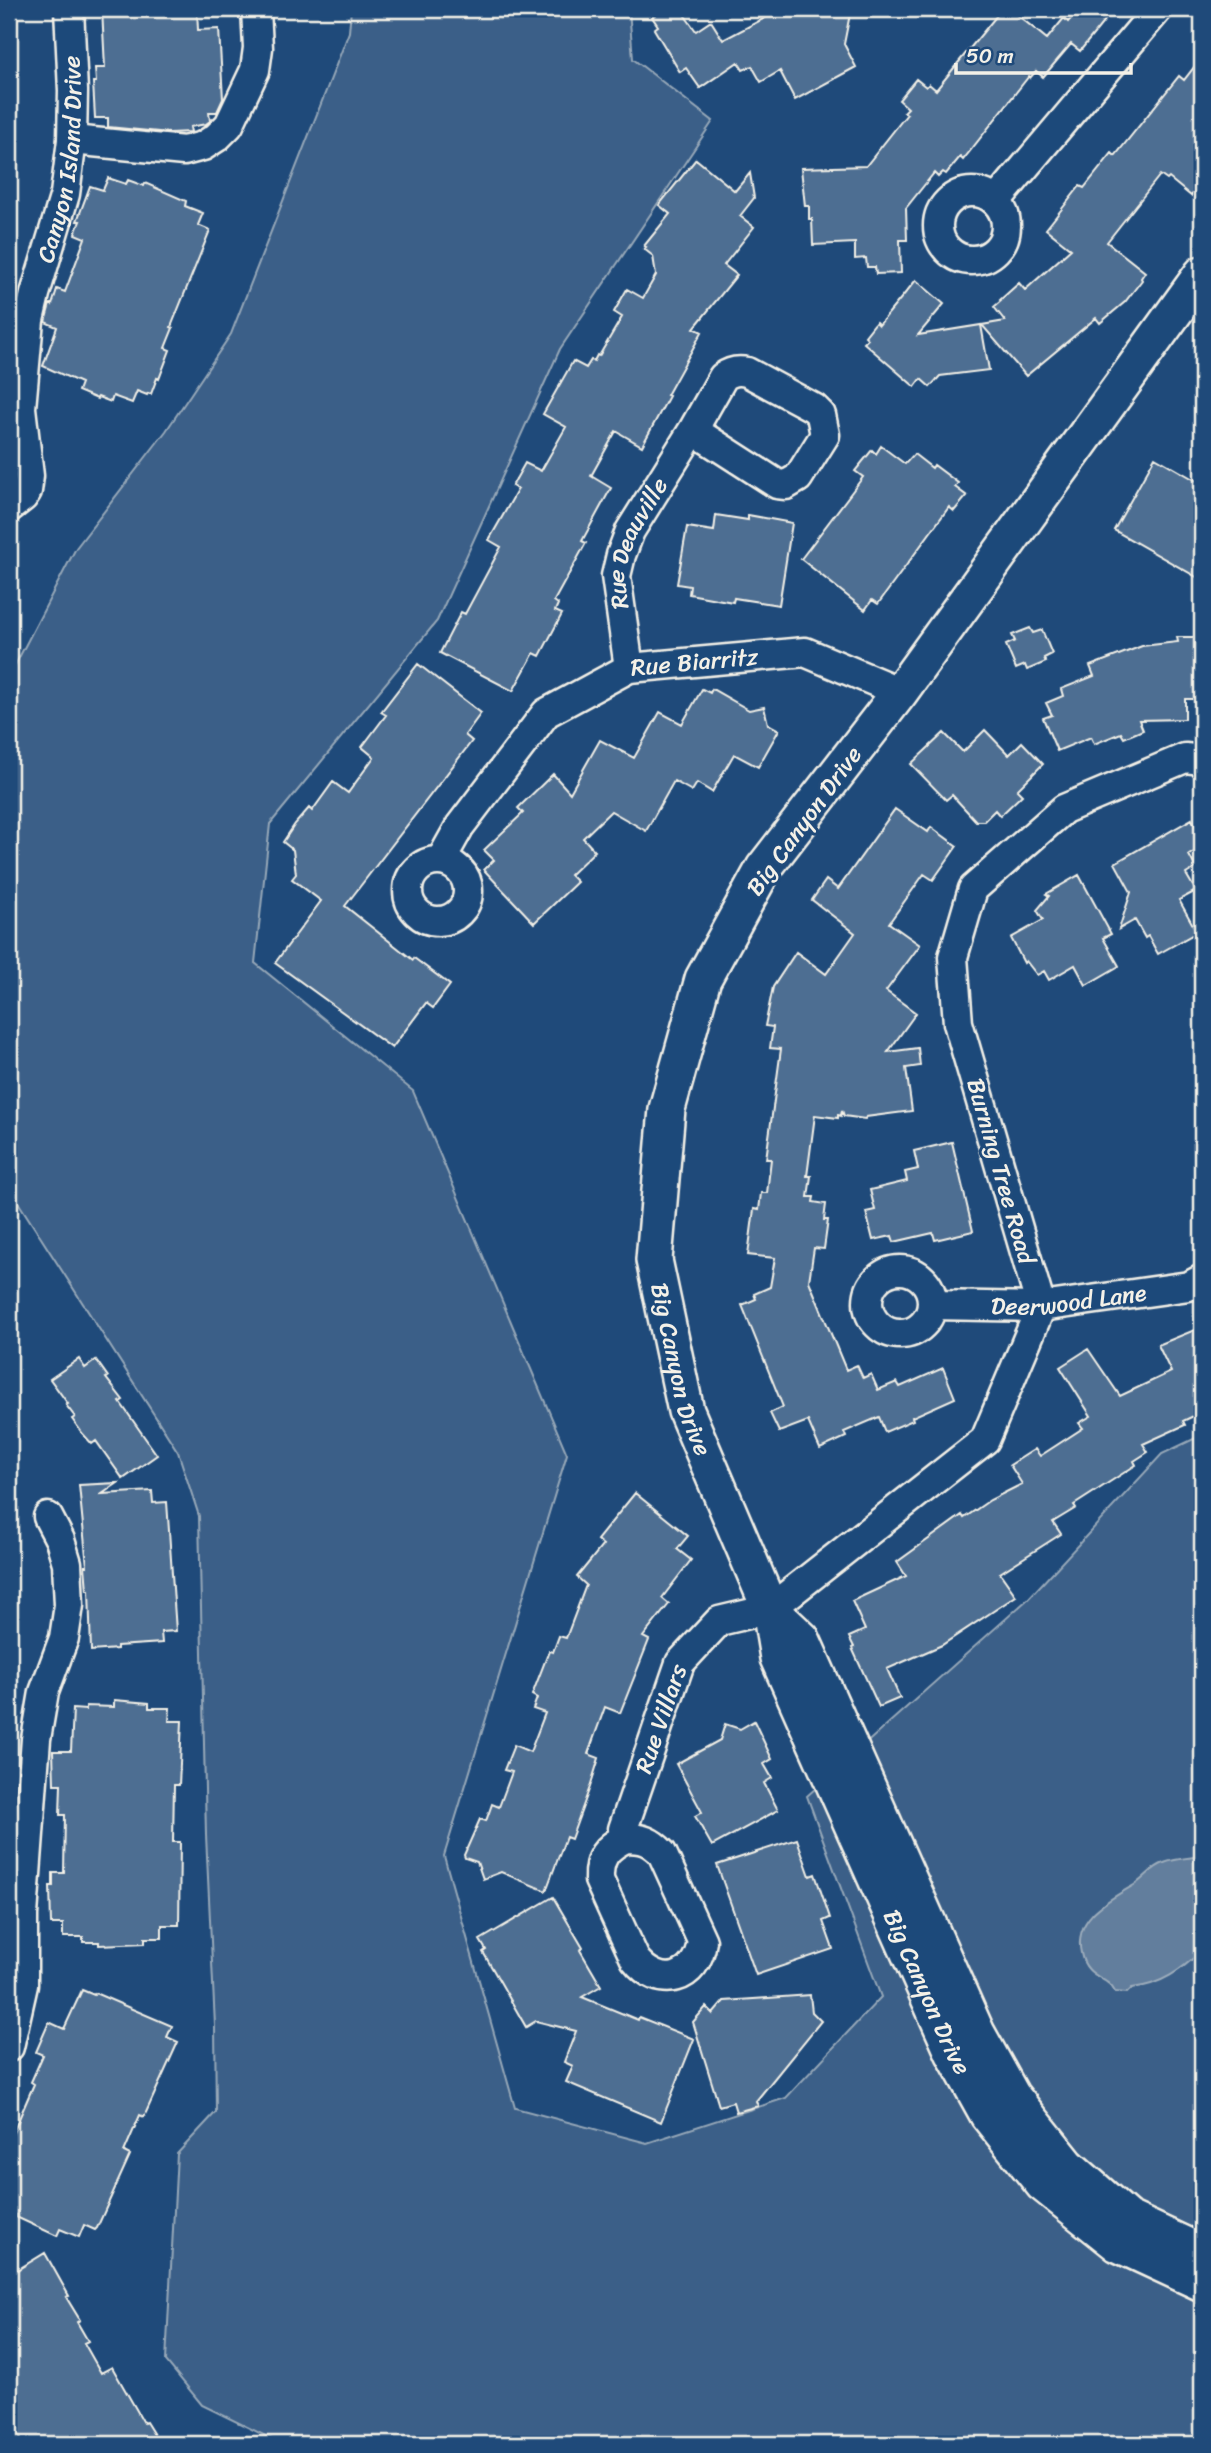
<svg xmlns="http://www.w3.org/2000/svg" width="1211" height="2453" viewBox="0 0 1211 2453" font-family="Sriracha,sans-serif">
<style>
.green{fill:#3a5f88;stroke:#97a8b8;stroke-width:2}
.water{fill:#627e9d;stroke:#9cacbb;stroke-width:2}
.building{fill:#4d6e92;stroke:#f4f1e8;stroke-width:2}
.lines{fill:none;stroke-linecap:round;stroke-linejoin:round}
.minor-casing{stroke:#f4f1e8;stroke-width:33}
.tertiary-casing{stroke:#f4f1e8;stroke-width:40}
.minor{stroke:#1f4a7a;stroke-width:28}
.tertiary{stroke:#1f4a7a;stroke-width:35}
.labels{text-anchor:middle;stroke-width:6;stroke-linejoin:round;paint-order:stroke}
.street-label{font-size:24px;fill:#f4f1e8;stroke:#1f4a7a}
</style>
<rect width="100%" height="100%" fill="#1f4a7a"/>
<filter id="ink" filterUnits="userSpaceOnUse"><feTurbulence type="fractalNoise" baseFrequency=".0143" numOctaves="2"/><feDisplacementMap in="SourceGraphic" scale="14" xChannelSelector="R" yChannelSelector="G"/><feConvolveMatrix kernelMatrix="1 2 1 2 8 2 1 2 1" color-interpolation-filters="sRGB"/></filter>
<g filter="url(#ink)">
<path class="green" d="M351,9h278l4,50 80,62 -153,228 -123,272 -167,203 -15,139 158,128 154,363 -123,402 71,252 132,35 139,-45 95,-101 -74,-201 221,-197 134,-145 40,-19v1009h-920l-80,-39 -36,-44 11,-207 39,-42 -1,-86 -9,-191 -7,-319 -21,-64 -169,-264v-500l3,-17 64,-123 90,-117 65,-97 118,-302z"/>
<path class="water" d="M1202,1856v94c-20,20 -41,35 -70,38l-5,5 -12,-1c-7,-16 -29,-13 -34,-39 -8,-36 28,-53 53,-68 11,-7 18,-18 30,-22 12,-5 26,-5 38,-7z"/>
<path class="building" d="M102,9h95l1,21 21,-1 4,70 -6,13h-8l1,9 -4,3 -16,3 1,5 -22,1 -61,-6v-9h-13l-2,-36h3l-1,-14h10z
M664,9h16l16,22 15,-10 12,19 59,-31h69l-7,35 12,23 -61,33 -15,-29 -19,11 -9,-16 -9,4 -5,-8 -38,26 -14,-20 -6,4 -26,-43 4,-3 -6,-9z
M1002,9h8l37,30 17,-21 4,4 11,-13h35l-34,42 -9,-7 -28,33 -7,-6 -6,7 -1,-2 -66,84 -3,-3 -14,17 -3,-2 -5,5 -4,-4 -28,35 1,32h-7l1,33 -25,1 -1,-7h-8l-1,-9 -11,1v-16l-42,2 -1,-26h-3v-13h-4l-4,-38 65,-2 41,-52 -3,-2 4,-4 -9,-8 17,-21 10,8 3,-3 7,6z
M1202,57v125l-11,14 -22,-18 -2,2 -7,-5 -53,67 38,30 -4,6 1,2 -17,22 -25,21 -4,-5 -70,58 -44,-51 23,-4 -11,-14 7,-6 -1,-1 19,-17 6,7 46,-41 -25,-20 34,-43 4,2 28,-35 3,3 64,-80 5,4z
M696,159l39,32 15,-18 4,25 -14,18 14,11 -30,38 13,10 -43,53 8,4 -35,63 2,1 -27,50 -26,-15 -25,45 20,12 -29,53 4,2 -32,58 4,3 -3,7 7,3 -22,42 -6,-3 -21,38 -73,-38 21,-41 4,2 36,-67 -12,-7 29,-51 -6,-3 13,-23 16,8 25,-44 -23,-13 30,-53 13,7 5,-8 3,1 3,-6 2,1 23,-39 -8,-5 13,-23 16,9 13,-23 -3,-19 -9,-7 2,-2 -2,-1 26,-32 -11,-9z
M108,178l18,6 2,-4 16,6 1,-3 41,18 -1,5 18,7 -5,12 12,5 -39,97 2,1 -8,20 5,2 -11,29 -2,-1 -6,16 -3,-1 -1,2 -10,-4 -5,12 -19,-7 -2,6 -13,-5 -1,2 -19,-8 3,-8 -38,-17 14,-39 -12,-5 5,-18 2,1 5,-16 8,3 20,-54 -10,-4 5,-13h-3l13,-35 13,4z
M916,280l28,24 -26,31 63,-10 8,45 -49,6 -10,11 -9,-8 -6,8 -51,-44 4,-4 -3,-3 11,-14 3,3z
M881,446l24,18 9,-10 18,14 2,-3 24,18 -3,4 12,9 -13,15 -5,-4 -71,97 -6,-4 -7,10 -64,-51 62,-82 -8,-6 17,-21 4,4z
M1155,457l47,27v96l-88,-50z
M716,515l32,5v-5l44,8 -13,82 -45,-7 -1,4 -44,-8 1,-8 -13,-2 10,-57 27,4z
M1030,628l3,5 9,-3 10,24 -8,4 2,4 -19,8 -2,-5 -9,4 -10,-24 9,-4 -3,-6z
M1177,637h25v62h-17v20l-46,1 4,10 -19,8 -3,-5 -27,11 -3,-7 -34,14 -14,-33 9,-3 -6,-12 17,-7 -2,-7 33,-13 -4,-10 52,-20 36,-4z
M418,664l63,49 -16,22 7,6 -127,165 68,54 1,-2 36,27 -17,23 -7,-5 -34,45 -117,-85 46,-62 -29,-22 4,-5 -3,-24 -10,-8 12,-18 14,-16 3,3 21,-29 15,11 26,-36 -12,-10 24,-32 -5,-3z
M702,689l8,4 2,-4 37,21 15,-3 4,17 11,6 -21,37 -24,-13 -22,38 -15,-9 -5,8 -18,-10 -28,50 -35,-20 -28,27 12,13 -25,24 7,7 -43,41 -50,-53 10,-10 -10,-10 39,-37 -5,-5 35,-34 17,19 30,-53 34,18 26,-46 22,12z
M985,730l24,25 13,-13 21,22 -26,26 5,5 -22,21 -5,-6 -11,11h-8l-24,-26 -6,5 -35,-36 33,-31 19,19z
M895,809l33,23 3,-5 26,19 -24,34 -9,-6 -35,49 31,22 -34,46 30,22 -28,39 30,-4 2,18 -14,2 6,43 -46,6 -1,2 -21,-3 -2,-6 -1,6 -3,-1v3l-23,-3 -8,61h4l-3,21h6l-1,5 13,2 -2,16h4l-4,29 -10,-1 -5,33 37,89 11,-5 6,13 8,-4 7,16 19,-8 3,5 43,-19 12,30 -43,19 1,3 -28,12 -6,-15 -35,15 2,5 -26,12 -12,-28 -29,11 -9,-19 13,-6 -41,-102 14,-6 -2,-5 16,-7 5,-29 -27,-3 6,-46 5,1 2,-17h6l4,-34h-5l15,-110 -11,-1 3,-21 -8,-1 8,-39 23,-35 30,22 29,-41 -43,-33 14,-20 12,9z
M1192,819l10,20v8l-13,8 7,13 -10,6 10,17 -17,9 18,32 -39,22 -10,-18 -3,2 -10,-18 -16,9 12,-37 -16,-29z
M1079,875l32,59 -8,4 16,28 -33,19 -11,-20 -26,15 -5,-9 -7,4 -11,-14 -2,2 -13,-25 32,-18 -6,-10 12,-14 -3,-2z
M952,1142l21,89 -38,9 -2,-7 -39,9 -2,-6 -19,4 -7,-28 9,-2 -5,-20 37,-9 -2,-9 13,-3 -4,-18z
M1197,1329l5,11v72l-19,9 2,4 -42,19 5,8 -14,9 2,4 -62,40 2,3 -23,14 8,12 -61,39 16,23 -74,49 -55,24 13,29 -21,9 -27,-59 2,-1 -5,-10 16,-7 -13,-29 54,-25 -9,-14 65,-47 2,3 26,-18 32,-16 -12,-19 25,-16 5,7 43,-28 -4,-5 12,-7 -31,-49 28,-18 32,47 51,-24 -13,-27z
M79,1359l6,9 11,-8 12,17 -2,1 17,22 -3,2 2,3 35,50 -34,24 -27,-38 -4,3 -9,-10 -11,-15 3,-2 -9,-12 2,-1 -18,-25z
M118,1483l-16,11 50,-3 1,12 14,-1 9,129 -15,1 1,11 -45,3v3l-26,2 -2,-61h-2l-2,-24h2l-8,-81z
M635,1493l53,43 -11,13 14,11 -29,38 7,6 -26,33 6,3 -29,73 -15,-6 -17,47 11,4 -9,29 -19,52 -5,-2 -20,54 -45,-19 -18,7 -6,-17 -12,-4 -1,-3 16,-36 6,2 6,-17 7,3 13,-35 -8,-2 10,-25 16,7 15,-39 -12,-4 4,-11 -5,-3 17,-44 4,1 6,-16 7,2 20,-53 -9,-8 26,-32 -6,-5z
M114,1700l35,3v5h21l-1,13h13l-3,64h-5l-1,57h7l-1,83h-17v13h-17v5l-46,2v-3h-16v-5h-20v-13h-12l-1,-38h3v-13h11l1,-58h-5l1,-31h-7l-1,-33h18l2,-42 13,1v-4l28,1z
M754,1721l18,38 -8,5 8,14 -8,5 14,27 -66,36 -17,-30 7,-4 -26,-48 44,-24 5,-16 15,5z
M797,1839l13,37 5,-2 15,44 -7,3 10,28 -77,26 -39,-110z
M553,1897l30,51 -3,2 21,36 -19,11 56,23 1,-3 55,22 -33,83 -95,-40 7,-16 -9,-4 12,-31 -40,-10 -10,6 -43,-75 3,-2 -6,-10z
M82,1990l12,5 1,-2 77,33 -5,11 11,5 -34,75 -4,-2 -16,37 6,3 -33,73 -2,2 -11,-5 -5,12 -19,-8 -3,7 -41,-19 1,-2 -8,-3v-70l25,-58 -3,-2 12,-27 -7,-3 13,-30 15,7z
M810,1995l2,17 9,9 -65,80 2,5 -22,6 -3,-10 -14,4 -26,-84 13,-15 7,7 11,-13z
M45,2253l24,43 -3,1 14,23 -3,2 11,19 -4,2 17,30 11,-6 32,56 2,-1 10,16 -2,1 3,5h-134l-14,-24v-145z"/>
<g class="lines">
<g class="minor-casing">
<g id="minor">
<path d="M72,140l112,11 19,-5 14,-9 12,-12 26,-55 3,-22 -2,-39"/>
<circle cx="972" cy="226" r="34"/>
<path d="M996,201l162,-192"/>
<path id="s1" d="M9,508l14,-11 4,-6 2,-15 -8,-68 8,-88 6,-26 30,-100 7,-54 1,-49 -4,-82"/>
<path id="s2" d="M629,668l-13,-92 5,-21 9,-24 63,-101 30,-53c8,-6 15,-7 24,-5l67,36 7,7 4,20 -27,43 -12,7 -9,-1 -84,-54"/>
<path id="s3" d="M441,860l19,-34 86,-113 83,-45 176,-16 95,40"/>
<circle cx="438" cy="891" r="30"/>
<circle cx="900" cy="1302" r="32"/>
<path id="s4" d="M933,1305l108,2 148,-21 13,-7"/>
<path id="s5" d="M626,1838l-3,-9 57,-166 39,-42 51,-12 215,-169 56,-133 -83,-284 -5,-66 20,-68 91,-80 121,-51 17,2"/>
<path d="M626,1838c16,0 25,3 36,15l40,88c-5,39 -42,50 -67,18l-36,-79c-1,-22 7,-33 27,-42z"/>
<path d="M9,2047l14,-62v-70l13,-176 8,-47 20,-54 5,-33 -2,-42 -7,-23 -12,-23"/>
</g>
</g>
<g class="tertiary-casing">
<g id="tertiary">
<path id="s6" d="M1202,274l-302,418 -136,176 -61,111 -36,130 -13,151 32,151 84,198 8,49 175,394 35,63 55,69 75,60 84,39"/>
<path d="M770,1609l32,30 175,394 35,63 55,69 60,53 75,35"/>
</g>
</g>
<use href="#minor" class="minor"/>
<use href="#tertiary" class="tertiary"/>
</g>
</g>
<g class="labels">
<g class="street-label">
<text dy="8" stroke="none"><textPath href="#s1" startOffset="362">Canyon Island Drive</textPath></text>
<text dy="8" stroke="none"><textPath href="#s2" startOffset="130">Rue Deauville</textPath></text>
<text dy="8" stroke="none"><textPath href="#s3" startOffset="341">Rue Biarritz</textPath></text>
<text transform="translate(804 821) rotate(-54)" y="8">Big Canyon Drive</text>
<text transform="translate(1001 1171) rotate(74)" y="8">Burning Tree Road</text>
<text dy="8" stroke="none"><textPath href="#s4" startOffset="136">Deerwood Lane</textPath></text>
<text dy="8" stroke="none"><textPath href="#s6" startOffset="1264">Big Canyon Drive</textPath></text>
<text dy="8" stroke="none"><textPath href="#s5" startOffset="126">Rue Villars</textPath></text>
<text dy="8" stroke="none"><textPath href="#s6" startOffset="1936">Big Canyon Drive</textPath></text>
</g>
</g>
<rect width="1211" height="2453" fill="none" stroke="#1f4a7a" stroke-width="35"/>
<rect x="18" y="18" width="1176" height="2418" fill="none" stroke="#f4f1e8" stroke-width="2.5" filter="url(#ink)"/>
<path d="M956 63v10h175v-10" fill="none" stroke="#f4f1e8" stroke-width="3.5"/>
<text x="966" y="63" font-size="21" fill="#f4f1e8" stroke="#1f4a7a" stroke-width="5" paint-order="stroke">50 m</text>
</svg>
